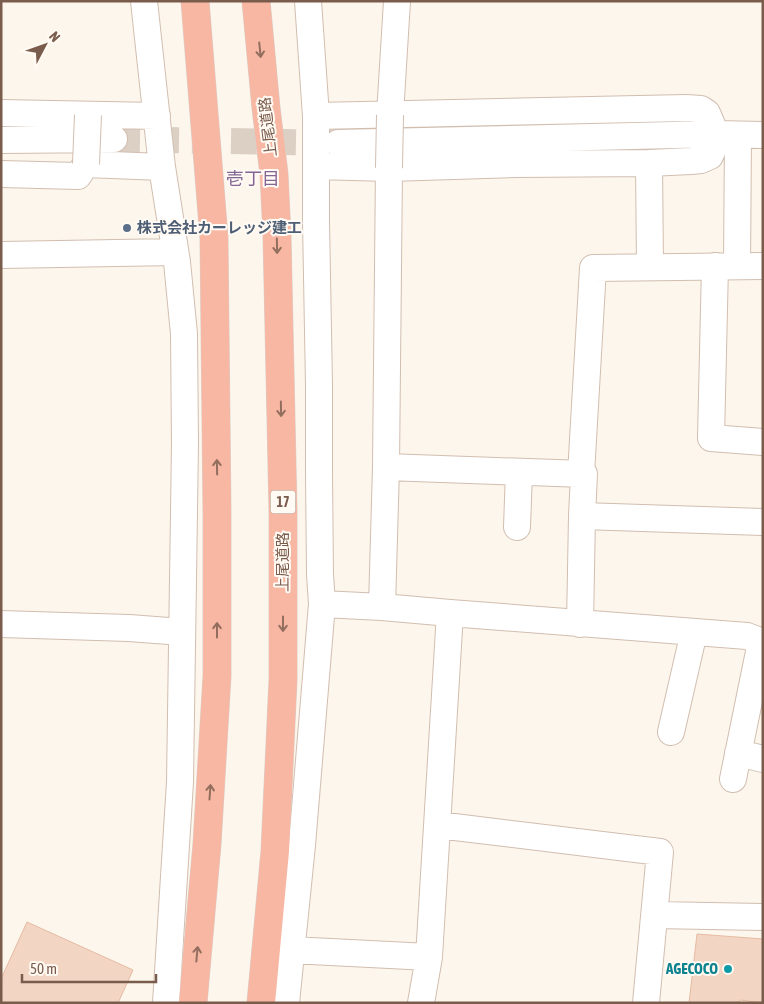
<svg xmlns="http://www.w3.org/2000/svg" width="764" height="1004" viewBox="0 0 764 1004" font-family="'Asap Condensed','Noto Sans JP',sans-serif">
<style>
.building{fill:#f3d5c3;stroke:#e6bba3}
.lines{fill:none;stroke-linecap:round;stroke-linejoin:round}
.minor-tunnel{stroke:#dcd0c4;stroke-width:26;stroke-dasharray:26 13;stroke-linecap:butt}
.minor-casing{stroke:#d1beb0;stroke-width:28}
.highway-casing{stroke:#dad1cd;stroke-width:29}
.minor{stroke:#fff;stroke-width:26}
.highway{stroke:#f7b7a3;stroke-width:28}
.minor-bridge-casing{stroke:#d1beb0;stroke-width:28;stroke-linecap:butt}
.minor-bridge{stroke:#fff;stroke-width:26}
.oneway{stroke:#936e5e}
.service-dot{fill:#5c6f8a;stroke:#fffaf3;stroke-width:2}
.culture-dot{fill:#0f9aa8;stroke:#fffaf3;stroke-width:2}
.labels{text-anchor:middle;stroke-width:4;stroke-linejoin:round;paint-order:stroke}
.shield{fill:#fffaf3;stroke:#a28b7f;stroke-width:1}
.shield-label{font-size:14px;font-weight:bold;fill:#7a5c4d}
.street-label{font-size:15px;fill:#7a5c4d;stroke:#fffaf3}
.service-label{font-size:15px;font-weight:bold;fill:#4e5e75;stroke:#fffaf3;text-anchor:start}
.culture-label{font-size:15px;font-weight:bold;fill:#0d838f;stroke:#fffaf3;text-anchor:end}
.quarter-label{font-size:18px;fill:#846695;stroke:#fffaf3}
</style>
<rect width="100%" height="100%" fill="#fdf6ec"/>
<path class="building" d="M27,922l106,48 -15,33h-117v-24z
M697,934l66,5v64l-23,-3 -1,3h-50z"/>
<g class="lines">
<path class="minor-tunnel" d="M114,139l224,4"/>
<g class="minor-casing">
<path id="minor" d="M144,1l18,166 15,95 7,72 1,110 -5,338 -14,221
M1,113l156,3
M390,115l7,-114
M1,140l113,-1
M338,143l378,-9 47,1
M649,163l1,104
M316,166l73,2 128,-4 132,-1 42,-2 10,-1 9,-4 4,-9 2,-13 -9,-21 -6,-4 -15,-1 -370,8
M1,174l77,2 8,-12 76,3
M1,255l174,-3
M715,266l-4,172 52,4
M737,266l1,-131
M386,467l198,7 -2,42 181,6
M581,474l12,-206 170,-2
M517,527l2,-55
M322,604l60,3 68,6 297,23 16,6
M382,607l4,-140 3,-299
M1,624l128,4 53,4
M580,624l2,-108
M671,732l23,-100
M738,753l25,6
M733,779l28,-137
M438,825l222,27 -14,151
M655,915l108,2
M291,950l138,7
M286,1003l16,-158 20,-241 -2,-30 -1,-101v-87l-3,-165v-105l-8,-115
M421,1003l8,-46 21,-344"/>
</g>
<g class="highway-casing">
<path id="highway" d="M256,1l10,107 8,66 3,62 6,275v169l-8,171 -14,152
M193,1003l14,-159 10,-168v-164l-3,-274 -19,-237"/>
</g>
<use href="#minor" class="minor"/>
<use href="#highway" class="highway"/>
<g class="minor-bridge-casing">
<path id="minor-bridge" d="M86,164l2,-49
M389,168l1,-53"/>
</g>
<use href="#minor-bridge" class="minor-bridge"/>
</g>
<defs><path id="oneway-shaft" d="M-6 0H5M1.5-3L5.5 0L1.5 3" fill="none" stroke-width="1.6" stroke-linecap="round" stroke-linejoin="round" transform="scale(1.25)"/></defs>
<g class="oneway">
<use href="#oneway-shaft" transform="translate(260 50) rotate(84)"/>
<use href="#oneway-shaft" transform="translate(277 246) rotate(89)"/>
<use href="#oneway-shaft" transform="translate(281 409) rotate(89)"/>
<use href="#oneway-shaft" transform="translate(217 467) rotate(-91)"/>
<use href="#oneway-shaft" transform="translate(283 624) rotate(90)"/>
<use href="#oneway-shaft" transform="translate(217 630) rotate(-90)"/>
<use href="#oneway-shaft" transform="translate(210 792) rotate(-86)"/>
<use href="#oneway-shaft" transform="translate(197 954) rotate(-85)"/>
</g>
<circle class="service-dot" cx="127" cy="228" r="5"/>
<circle class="culture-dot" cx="728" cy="969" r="5"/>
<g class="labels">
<rect class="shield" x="270.5" y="490.5" width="25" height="23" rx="4"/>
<g class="shield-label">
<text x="283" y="507">17</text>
</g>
<g class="street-label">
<text transform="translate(268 127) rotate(-97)" y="5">上尾道路</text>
<text transform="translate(283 562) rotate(-90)" y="5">上尾道路</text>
</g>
<g class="service-label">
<text x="137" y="233">株式会社カーレッジ建工</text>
</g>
<g class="culture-label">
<text x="718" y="974">AGECOCO</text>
</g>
<g class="quarter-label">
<text x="253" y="185">壱丁目</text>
</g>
</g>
<rect width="764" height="1004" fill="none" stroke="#7a5c4d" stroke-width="5"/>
<g transform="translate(45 45) rotate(49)" stroke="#fffaf3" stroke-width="4" paint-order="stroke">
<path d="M0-4L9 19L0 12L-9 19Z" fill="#7a5c4d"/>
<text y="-8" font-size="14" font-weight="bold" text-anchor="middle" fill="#7a5c4d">N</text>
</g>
<path d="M22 974v8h134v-8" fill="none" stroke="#7a5c4d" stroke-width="2.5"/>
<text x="30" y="974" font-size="15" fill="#7a5c4d" stroke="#fffaf3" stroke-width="4" paint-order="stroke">50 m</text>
</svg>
